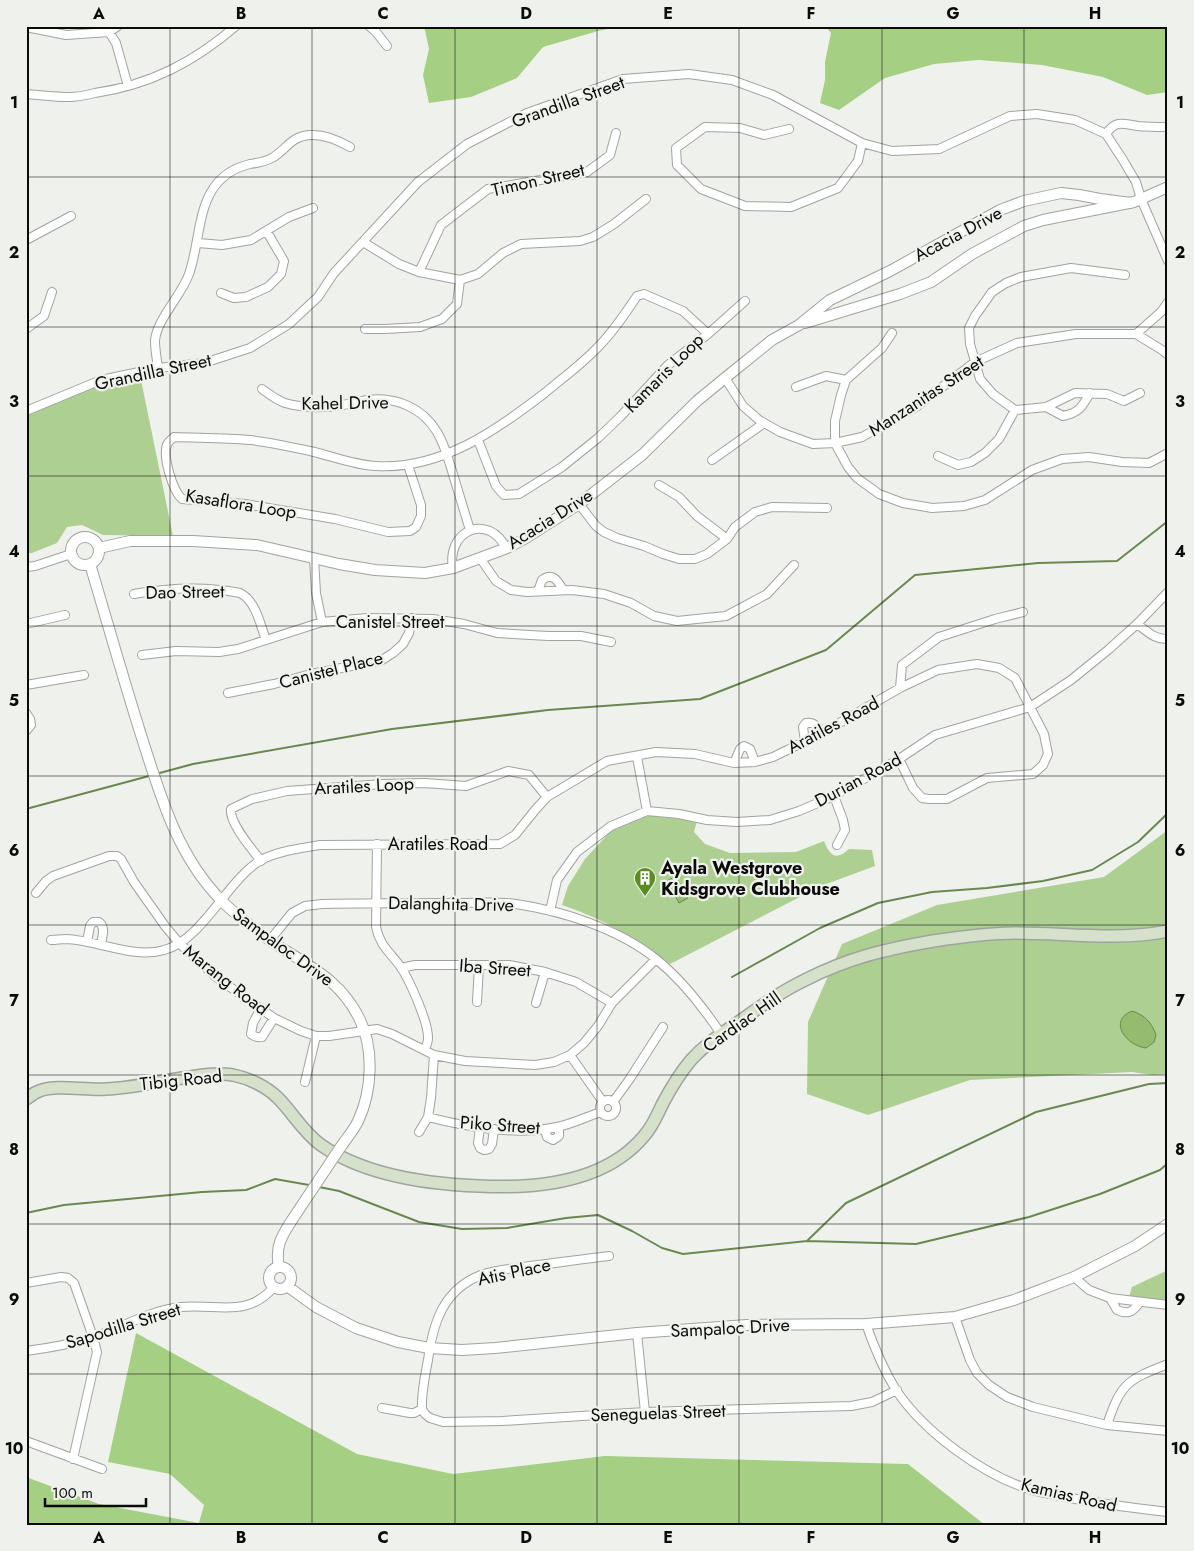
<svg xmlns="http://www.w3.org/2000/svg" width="1194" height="1551" viewBox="0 0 1194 1551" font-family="Jost,sans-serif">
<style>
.green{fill:#adcf91}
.forest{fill:#a5cf82}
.water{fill:#93bc6f;stroke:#6a8751}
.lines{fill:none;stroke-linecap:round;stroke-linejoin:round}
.stream{stroke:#6a8751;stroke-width:2}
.minor-casing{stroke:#a0a39e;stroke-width:10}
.tertiary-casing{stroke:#a0a39e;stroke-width:12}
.secondary-casing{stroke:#a0a39e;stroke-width:14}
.minor{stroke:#fff;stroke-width:8}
.tertiary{stroke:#fff;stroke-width:10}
.secondary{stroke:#d6e1cc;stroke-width:11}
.tertiary-bridge-casing{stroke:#a0a39e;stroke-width:12;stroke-linecap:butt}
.tertiary-bridge{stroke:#fff;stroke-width:10}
.grid{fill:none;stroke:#0b0c0a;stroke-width:1;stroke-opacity:0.55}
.labels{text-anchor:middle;stroke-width:4.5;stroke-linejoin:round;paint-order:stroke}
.street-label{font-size:18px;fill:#0b0c0a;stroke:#eff2ec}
.poi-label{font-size:18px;font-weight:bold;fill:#0b0c0a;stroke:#eff2ec;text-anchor:start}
.neatline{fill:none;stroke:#0b0c0a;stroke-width:2}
.grid-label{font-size:16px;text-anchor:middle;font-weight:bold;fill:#0b0c0a}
</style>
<rect width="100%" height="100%" fill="#eff2ec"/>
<path class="green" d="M140,375l33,161 -70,-1 -21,-10 -15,2 -10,16 -25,10h-6v-140l75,-30z
M647,815l50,6 -3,11 11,12 25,9 66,-1 28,-11c6,15 12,20 25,8l23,1 3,16 -54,20 -151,78c-33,-25 -68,-46 -108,-59l6,-19 17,-27 27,-29z
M1168,830v244l-16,1 -20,-3 -162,8 -102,35 -61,-21 1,-72 34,-78 95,-39 167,-28z
M1168,1270v30l-39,-3 3,-10z"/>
<path class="forest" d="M424,26h198l-24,5 -55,16 -26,31 -46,19 -42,6 -6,-28 6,-26z
M825,26h343v66l-21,3 -44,-18 -61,-12 -63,-5 -45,4 -49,14 -46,32 -19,-7 5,-23v-18l6,-29z
M136,1333l221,121 96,20 152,-18 303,8 77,61h-959v-48l73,27 100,19 5,-18 -34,-31 -62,-12z"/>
<path class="water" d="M676,876l12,22 -9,5 -12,-22z
M1132,1011c13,4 20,12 24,24l-2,7 -8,6c-19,-2 -39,-27 -14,-37z"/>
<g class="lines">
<path class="stream" d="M156,774l37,-10 199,-35 156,-19 152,-11 126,-49 89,-75 123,-12 79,-2 51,-40
M26,809l123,-33
M732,977l88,-49 58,-25 54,-11 55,-4 56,-7 49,-11 46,-28 30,-29
M319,1187l20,4 80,31 43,7 45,-1 59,-10 32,-3 34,16 30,17 21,6 124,-13 109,3 113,-27 71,-23 60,-24 8,-7
M26,1213l38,-8 138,-13 44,-2 29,-11 34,6
M807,1241l39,-38 190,-91 113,-28 19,-1"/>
<g class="minor-casing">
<path id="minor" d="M369,26l7,6 11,14
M26,27l40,8 43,-3 9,-6
M109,32l7,11 12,43
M26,94c14,1 29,3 43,3 8,0 18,-2 26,-4 55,-8 99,-31 141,-67
M789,129l-25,6 -24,-7 -35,-1 -29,21 1,17 24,24 44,17 46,1 47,-19 20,-27 4,-18
M1106,134c10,-15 17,-10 32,-8 10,1 20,1 30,1
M26,240l45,-24
M363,242l36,22 20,8 41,8 18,-6 25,-21 18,-9 59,-3 13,-4 21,-13 32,-25
M198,243l24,2 29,-5 38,-23 24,-9
M419,272l22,-47 47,-36 99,-17 23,-17 6,-22
M1125,275l-54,-7 -50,9 -15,6 -14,9 -17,24 -6,12 1,16 10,35 13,15 22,16 31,-3 29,-14 32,1 17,7 16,-8
M221,293l13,5 12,-1 22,-10 13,-13 3,-13 -17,-29
M26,329l18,-13 8,-24
M365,329h20l35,-2 22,-8 15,-15 3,-24
M892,333l-10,15 -36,32 -5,15 -6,26v22l13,24 9,11 22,16 24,9 29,5 32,-2 21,-6 47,-30 30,-11 27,-2 33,5 27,1 19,-10
M1136,334l26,16 6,5
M158,368c-1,-8 -3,-18 -3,-27 1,-21 27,-46 34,-67 9,-25 9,-60 22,-82 8,-14 22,-24 39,-28 7,-1 15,-2 22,-6 14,-8 19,-22 38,-23 15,-1 28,5 40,12
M725,378l18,28 16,14 21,12 33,12 22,-1 27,-6 54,-30 59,-45 42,-19 59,-9h60l25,-22 7,-10
M796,387l30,-11 20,4
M262,389c7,5 14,11 23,14 18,5 39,5 57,2 9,-1 17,-4 26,-5 27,-4 55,8 69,32 7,11 11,26 15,39 6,20 12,39 18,59
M1046,407l17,9c16,-3 19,-9 27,-23
M26,411l75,-31 57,-12 46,-5 46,-15 39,-24 29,-27 16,-24 84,-91 49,-38 60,-31 96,-34 66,-5 43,6 41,15 89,48 30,8 47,-2 71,-33 27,-2 38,6 31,14 17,26 13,22 5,17 27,62
M478,440l18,46 8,9 15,-1 43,-27 36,-29 22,-21 48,-52 40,-31 37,-33
M938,456l20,9 13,-3 14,-9 14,-14 16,-29
M712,460l52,-37
M408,465l13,40v11l-5,11 -6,4 -22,1 -53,-13 -90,-15 -63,-5c-9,-8 -21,-45 -14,-56 1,-2 4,-4 6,-6 25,1 51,1 76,3 20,2 40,7 60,11 22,5 44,14 66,15 65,4 121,-36 170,-74 18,-15 36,-28 52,-45 15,-15 27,-33 39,-51l7,-2 39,17 25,23
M659,485l20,12 18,19 30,23
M579,504l17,22 8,6 13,6 27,8 19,8 16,5h16l12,-5 20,-15 8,-12 20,-15 17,-5 55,1
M314,558l2,35 6,29
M480,558l16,23 15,9 16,2 45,-2 32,4 27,9 23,13 23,5 49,-5 41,-22 27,-29
M26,567l9,-1 36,-12
M453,568c-1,-5 -1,-11 0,-16 4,-17 19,-28 37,-21 7,3 12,10 17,17
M538,591l4,-11c11,-8 16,1 21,10
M134,594c34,-6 71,-8 106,-1 16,8 20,31 26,47
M26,624l39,-9
M1137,624c10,7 18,16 31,15
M142,655l34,-4 43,1 19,-3 84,-27 45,-4 66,1 31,5 33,9 51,3h33l30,6
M26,685l58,-10
M900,688l2,-23 37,-28 56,-18 28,-7
M228,693l46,-9 37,-10 71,-14 11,-7 10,-9 6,-11 3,-15
M26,713l4,6 1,6 -5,6
M805,742l-2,-15 3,-4c8,-1 11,3 16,10
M637,757l10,54
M734,763l6,-14 4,-3 6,3 5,13
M834,796l9,24 2,10 -8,15
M377,844l-1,83c4,19 13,24 24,39 9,13 29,57 28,73 0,3 -2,7 -3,11
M261,861c-9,-12 -32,-38 -30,-52l21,-10 35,-8 96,-7 41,-1 42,3 42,-15 21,4 18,22
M36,893l10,-12 7,-5 56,-20h8l4,3 13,23 31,44 15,18 36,33 58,41 27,13 15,5h13l48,-7 15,5 42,21 31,6 70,4 19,-3 16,-7 14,-12 14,-17 14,-23 44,-44
M550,911l7,-31 20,-28 34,-26 36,-15 32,3 28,6 30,2 33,-2 29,-9 35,-15 65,-37 36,-24 95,-28 41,-27 37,-30 29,-26 31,-32
M51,940c5,0 10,-1 15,-1 31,1 68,20 98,11 38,-9 64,-71 97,-90 18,-9 40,-12 59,-15l180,-1 15,-9 21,-26 11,-12 60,-36 49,-9 39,2 39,9 21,-1 18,-5 49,-24 78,-45 38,-18 39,-6 22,4 16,10 29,56 4,20 -5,11 -10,9 -46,4 -40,21h-18l-7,-1 -9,-10 -14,-29
M270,940l22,-27 13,-7 17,-2c44,-1 89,-1 133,-1 20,0 42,-2 61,1 47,7 103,25 140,55 26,21 47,48 65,75
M87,942l3,-16 3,-4h6c7,5 3,15 2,23
M401,968l14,-3h94l36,7 31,10 36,21
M477,1002l2,-37
M536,1003l9,-31
M261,1008l-8,15 -2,11c4,3 7,4 11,3l12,-19
M570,1055l33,47
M305,1082l11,-46
M600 1108a8 8 0 1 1 16 0a8 8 0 1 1-16 0Z
M613,1102l16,-22 34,-53
M428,1117c39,10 89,19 129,10 15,-3 29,-10 44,-15
M480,1127l-2,16 2,5 4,2 5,-1 3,-5 2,-15
M545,1129l2,8 6,3 6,-4v-9
M419,1132l9,-15 3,-19 3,-43
M1074,1277l15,13 21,8 58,7
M26,1283l35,-6 7,1 6,5 19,54 4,15 -24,107
M1110,1298l7,12c11,5 16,2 23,-8
M955,1317l15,43 7,13 12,12 18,12 26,10 74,18 61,6
M866,1324c8,23 17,45 30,66 28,42 88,86 136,100 11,3 23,5 34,7 34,7 67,11 102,15
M637,1333l8,79
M26,1351c23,-3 46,-7 68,-14 29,-10 57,-27 87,-30 36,-4 65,12 93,-20
M382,1408l28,5h4l8,-4
M422,1409l3,5 5,4 13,4 59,-1 143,-9 206,-6 21,-4 25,-12
M422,1409c-1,-16 3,-33 6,-49 5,-37 15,-70 53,-85 15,-6 33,-6 49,-9 26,-3 53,-7 79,-10
M1107,1425c14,-42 20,-45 61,-61
M26,1441l76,28"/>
</g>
<g class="tertiary-casing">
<path id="tertiary" d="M805,323l95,-29 31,-12 41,-28 52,-28 19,-6 91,-18 34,-15
M71 551a14 14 0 1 1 28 0a14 14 0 1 1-28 0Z
M99,548l31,-7h63l64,4 82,19 36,6 50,3 28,-5 54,-20 19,-10 53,-34 63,-49 55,-54 28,-23 47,-38 27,-15 31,-25 60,-29 110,-61 24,-9 37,-8 18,2 21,4 31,4
M90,564c17,57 33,114 51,171 19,59 35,119 80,165 13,14 34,29 50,41 35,24 69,37 89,79 14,29 12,70 -1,99 -4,10 -13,20 -19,29
M279,1267c-4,-20 2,-30 13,-47
M269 1278a11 11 0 1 1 22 0a11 11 0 1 1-22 0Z
M287,1286l29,21 40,21 42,14 31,6 33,2 33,-2 142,-15 110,-8 119,-1 89,-7 59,-17 60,-23 61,-31 33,-22"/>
</g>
<g class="secondary-casing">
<path id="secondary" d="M26,1099c2,-1 8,-6 11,-7 17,-9 50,-1 69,-3 25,-1 51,-7 76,-11 16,-2 34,-6 51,-3 15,3 33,11 45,23 15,15 25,34 43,47 43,30 106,39 158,41 57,3 126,-3 165,-50 9,-10 13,-21 19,-33 8,-15 17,-30 28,-43 14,-16 32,-27 49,-39 21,-15 42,-30 65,-41 43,-22 81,-31 128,-39 27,-4 54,-8 82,-8 51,0 102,8 153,-2"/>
</g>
<use href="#minor" class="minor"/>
<use href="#tertiary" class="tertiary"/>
<use href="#secondary" class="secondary"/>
<g class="tertiary-bridge-casing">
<path id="tertiary-bridge" d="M292,1220l48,-72"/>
</g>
<use href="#tertiary-bridge" class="tertiary-bridge"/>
</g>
<path class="grid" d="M170,26v1499M312,26v1499M455,26v1499M597,26v1499M739,26v1499M882,26v1499M1024,26v1499M26,177h1142M26,327h1142M26,476h1142M26,626h1142M26,776h1142M26,925h1142M26,1075h1142M26,1224h1142M26,1374h1142"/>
<defs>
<g id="building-pin" transform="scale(1.125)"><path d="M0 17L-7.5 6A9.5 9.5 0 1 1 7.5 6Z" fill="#5c8d23" stroke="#eff2ec"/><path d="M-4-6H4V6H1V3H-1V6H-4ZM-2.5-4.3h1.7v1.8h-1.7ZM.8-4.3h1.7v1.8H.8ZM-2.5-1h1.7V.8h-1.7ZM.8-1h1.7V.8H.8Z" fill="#fff"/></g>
</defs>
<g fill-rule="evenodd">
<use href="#building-pin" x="645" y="878"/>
</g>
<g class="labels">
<g class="street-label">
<text transform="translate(568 102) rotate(-20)" y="6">Grandilla Street</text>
<text transform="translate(538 180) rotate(-13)" y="6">Timon Street</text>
<text transform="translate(958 234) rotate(-28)" y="6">Acacia Drive</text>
<text transform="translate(153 372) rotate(-12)" y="6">Grandilla Street</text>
<text transform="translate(664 373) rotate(-45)" y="6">Kamaris Loop</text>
<text transform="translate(926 396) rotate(-33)" y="6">Manzanitas Street</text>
<text transform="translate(345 403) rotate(-1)" y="6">Kahel Drive</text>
<text transform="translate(241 504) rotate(9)" y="6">Kasaflora Loop</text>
<text transform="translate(550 519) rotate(-32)" y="6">Acacia Drive</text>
<text transform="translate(185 592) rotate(-1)" y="6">Dao Street</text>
<text x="390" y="628">Canistel Street</text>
<text transform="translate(331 670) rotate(-14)" y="6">Canistel Place</text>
<text transform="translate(833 725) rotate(-28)" y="6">Aratiles Road</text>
<text transform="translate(858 780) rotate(-28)" y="6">Durian Road</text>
<text transform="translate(364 786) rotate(-3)" y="6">Aratiles Loop</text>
<text x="438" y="850">Aratiles Road</text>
<text transform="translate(451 904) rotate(1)" y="6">Dalanghita Drive</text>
<text transform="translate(283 947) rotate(36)" y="6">Sampaloc Drive</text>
<text transform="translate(495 968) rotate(4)" y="6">Iba Street</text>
<text transform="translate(226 980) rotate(38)" y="6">Marang Road</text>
<text transform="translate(742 1022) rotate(-35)" y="6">Cardiac Hill</text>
<text transform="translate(181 1080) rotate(-6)" y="6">Tibig Road</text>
<text transform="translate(500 1125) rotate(4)" y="6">Piko Street</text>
<text transform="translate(514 1272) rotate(-12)" y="6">Atis Place</text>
<text transform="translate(123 1326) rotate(-17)" y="6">Sapodilla Street</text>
<text transform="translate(730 1328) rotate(-3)" y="6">Sampaloc Drive</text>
<text transform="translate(658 1413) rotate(-2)" y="6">Seneguelas Street</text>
<text transform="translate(1069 1495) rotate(13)" y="6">Kamias Road</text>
</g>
<g class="poi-label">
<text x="661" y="874">Ayala Westgrove<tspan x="661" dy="21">Kidsgrove Clubhouse</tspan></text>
</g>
</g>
<rect width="1194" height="1551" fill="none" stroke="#eff2ec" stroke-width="55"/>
<path d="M45 1498v8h101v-8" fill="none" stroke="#0b0c0a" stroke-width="2.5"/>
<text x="52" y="1498" font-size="15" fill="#0b0c0a" stroke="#eff2ec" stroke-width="4" paint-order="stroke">100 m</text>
<rect x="28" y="28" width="1138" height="1496" class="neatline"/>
<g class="grid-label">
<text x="99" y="19">A</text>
<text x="241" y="19">B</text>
<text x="383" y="19">C</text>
<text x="526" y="19">D</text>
<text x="668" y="19">E</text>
<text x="811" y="19">F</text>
<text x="953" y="19">G</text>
<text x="1095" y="19">H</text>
<text x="14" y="108">1</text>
<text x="1180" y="108">1</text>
<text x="14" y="258">2</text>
<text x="1180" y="258">2</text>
<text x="14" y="407">3</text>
<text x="1180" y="407">3</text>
<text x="14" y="557">4</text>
<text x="1180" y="557">4</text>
<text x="14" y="706">5</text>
<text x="1180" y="706">5</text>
<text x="14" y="856">6</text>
<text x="1180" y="856">6</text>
<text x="14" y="1006">7</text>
<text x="1180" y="1006">7</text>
<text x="14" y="1155">8</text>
<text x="1180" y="1155">8</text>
<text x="14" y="1305">9</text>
<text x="1180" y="1305">9</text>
<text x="14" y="1454">10</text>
<text x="1180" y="1454">10</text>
<text x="99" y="1543">A</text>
<text x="241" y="1543">B</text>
<text x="383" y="1543">C</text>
<text x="526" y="1543">D</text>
<text x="668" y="1543">E</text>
<text x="811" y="1543">F</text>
<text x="953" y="1543">G</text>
<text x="1095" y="1543">H</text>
</g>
</svg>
